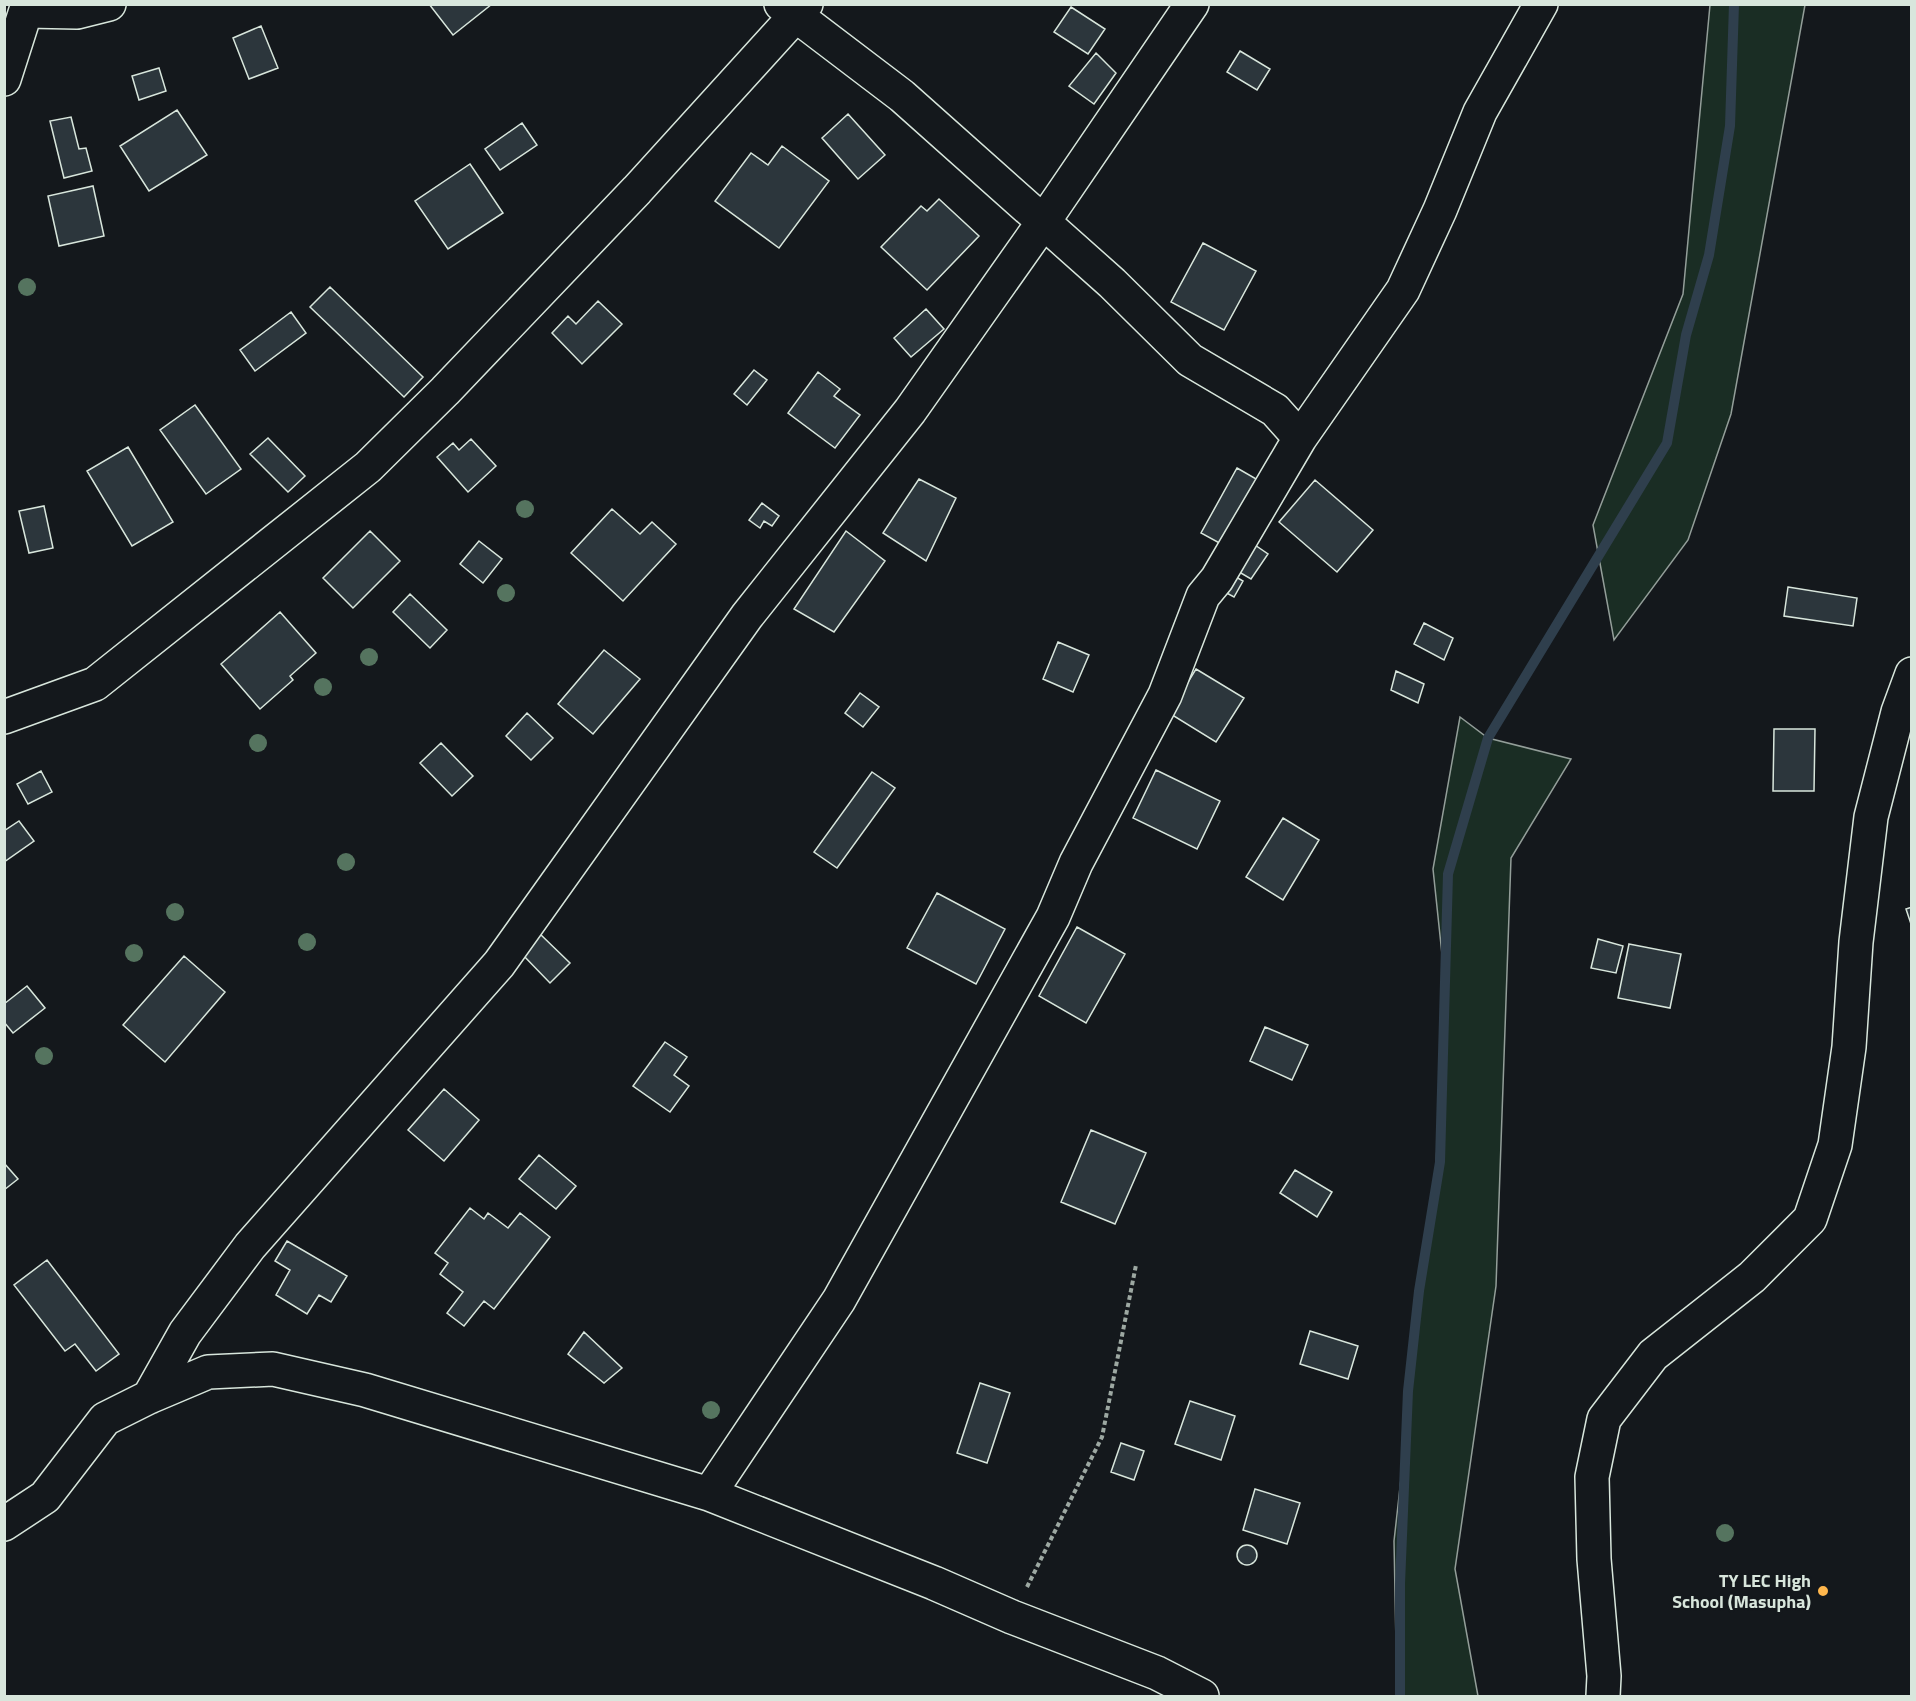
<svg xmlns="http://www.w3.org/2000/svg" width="1916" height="1701" viewBox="0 0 1916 1701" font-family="'Titillium Web',sans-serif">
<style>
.green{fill:#1a2d24;stroke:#939e99;stroke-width:1.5}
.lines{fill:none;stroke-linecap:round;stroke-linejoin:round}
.stream{stroke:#2f3f4d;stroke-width:10}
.building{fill:#2c363c;stroke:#d8e6dc;stroke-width:1.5}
.minor-casing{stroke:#d8e6dc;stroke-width:36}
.path{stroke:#9da8a2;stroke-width:4;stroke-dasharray:4.5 3;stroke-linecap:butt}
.minor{stroke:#14181c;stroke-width:33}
.tree{fill:#55745f}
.poi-dot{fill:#ffb74d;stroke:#14181c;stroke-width:2}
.labels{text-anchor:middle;stroke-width:4.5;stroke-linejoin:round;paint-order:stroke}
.poi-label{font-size:18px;font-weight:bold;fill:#d8e6dc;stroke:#14181c;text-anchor:end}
</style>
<rect width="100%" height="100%" fill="#14181c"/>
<path class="green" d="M1710,5h95l-74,409 -43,126 -74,100 -21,-115 90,-231z
M1460,717l28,21 83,21 -60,99 -15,428 -41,283 23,127h-81l-3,-155 42,-374 9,-184 -12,-114z"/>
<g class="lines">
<path class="stream" d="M1400,1696v-112l8,-193 11,-100 21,-129 8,-288 40,-136 179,-295 19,-108 23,-80 21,-129 4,-122"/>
</g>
<path class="building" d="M429,4h63l-39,31z
M1071,7l34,22 -17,25 -34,-22z
M261,26l17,42 -29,11 -16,-41z
M1240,51l30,18 -13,21 -30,-18z
M1096,53l20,20 -22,31 -25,-18z
M159,68l7,23 -27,9 -7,-24z
M177,110l30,45 -58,36 -29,-45z
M848,114l37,41 -27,24 -36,-41z
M71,117l8,32 7,-1 6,23 -28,7 -14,-57z
M522,123l15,22 -37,25 -15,-21z
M782,146l47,35 -50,67 -64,-47 36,-48 17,12z
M470,164l33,49 -55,36 -33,-48z
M93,186l11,50 -45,10 -11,-50z
M939,199l40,37 -52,54 -46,-43 40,-41 6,5z
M1203,243l53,28 -32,59 -53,-28z
M330,287l93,90 -19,20 -94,-90z
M598,301l24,23 -40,40 -30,-31 16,-17 8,8z
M926,309l18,20 -33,28 -17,-19z
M291,312l15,21 -51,38 -15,-21z
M754,370l13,10 -20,25 -13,-11z
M818,372l22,17 -6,7 26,19 -25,33 -47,-35z
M195,405l46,64 -35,25 -46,-64z
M268,438l37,38 -17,16 -38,-38z
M471,439l25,27 -28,26 -31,-35 16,-14 6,7z
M128,447l45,75 -41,24 -45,-75z
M1237,468l21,12 -35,65 -22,-12z
M919,479l37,19 -30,63 -43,-28z
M1315,480l58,50 -36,42 -58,-50z
M762,503l17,13 -7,10 -8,-5 -4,7 -11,-8z
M44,506l9,42 -24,5 -10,-42z
M612,509l28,25 12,-12 24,22 -53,57 -52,-48z
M370,531l30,30 -47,47 -30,-30z
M846,531l39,30 -51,71 -40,-23z
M479,541l23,18 -19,24 -23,-19z
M1252,543l16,11 -17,25 -17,-10z
M1231,574l12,7 -9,16 -13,-7z
M1788,587l69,11 -4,28 -69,-10z
M410,594l37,36 -17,18 -37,-36z
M280,612l36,41 -26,23 3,4 -33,29 -39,-45z
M1424,623l29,15 -9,22 -30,-16z
M1058,642l31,13 -16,37 -30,-13z
M604,650l36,29 -47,55 -35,-30z
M1196,669l48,29 -28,44 -47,-29z
M1396,671l28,13 -6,19 -27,-13z
M860,693l19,14 -16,20 -18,-14z
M527,713l26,25 -22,22 -25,-24z
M1774,729h41l-1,62h-41z
M441,743l32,33 -21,20 -32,-33z
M1156,770l64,31 -23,48 -64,-31z
M41,771l11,21 -24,12 -11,-20z
M872,772l23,16 -58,80 -23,-16z
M1283,818l36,22 -36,60 -37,-23z
M19,821l15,20 -30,21v-31z
M937,893l68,36 -29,55 -69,-36z
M1912,907v20l-6,-18z
M1077,927l48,27 -39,69 -47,-27z
M540,934l30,29 -20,20 -29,-30z
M1598,939l25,7 -7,27 -25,-5z
M1629,944l52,10 -11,54 -52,-10z
M184,956l41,36 -60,70 -42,-37z
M27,986l18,22 -32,25 -9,-11v-18z
M1265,1027l43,18 -16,35 -42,-19z
M665,1042l22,15 -13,18 15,11 -19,26 -37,-26z
M444,1089l35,31 -35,41 -36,-31z
M1091,1130l55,23 -31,71 -54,-22z
M539,1155l37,31 -20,23 -37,-30z
M4,1163l14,16 -14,11z
M1295,1170l37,22 -15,25 -37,-24z
M470,1208l14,11 4,-6 20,15 12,-15 30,24 -56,72 -10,-8 -20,25 -17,-13 16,-21 -23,-18 8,-11 -13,-10z
M287,1241l60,35 -16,26 -12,-7 -12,19 -31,-19 14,-25 -15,-9z
M47,1260l72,94 -23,17 -21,-27 -10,7 -51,-66z
M1310,1331l48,15 -10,33 -48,-15z
M584,1332l38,36 -18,15 -36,-29z
M980,1383l30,10 -23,70 -30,-10z
M1190,1401l45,15 -14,44 -46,-16z
M1121,1443l23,8 -10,29 -23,-8z
M1255,1489l45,14 -13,41 -44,-14z
M1237 1555a10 10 0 1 1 20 0a10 10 0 1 1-20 0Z"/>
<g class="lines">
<g class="minor-casing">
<path id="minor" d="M781,4l121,92 210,187 78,77 85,50 25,28
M27,11l50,1 32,-8
M4,79l24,-75
M4,717l91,-33 273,-217 77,-76 192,-201 169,-186
M149,1397l36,-64 65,-87 249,-282 248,-348 163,-205 134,-190 148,-217
M709,1494l130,-194 214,-383 23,-54 89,-168 38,-99 14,-17 83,-141 103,-148 37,-80 40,-98 61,-108
M4,1524l41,-27 60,-78 44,-22 59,-25 65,-3 92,21 344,104 225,89 78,34 145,56 45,23
M1603,1696l1,-20 -10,-117 -2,-82 12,-58 49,-64 99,-78 58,-58 25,-74 14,-98 7,-105 15,-125 27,-105 14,-38"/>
</g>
<path class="path" d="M1027,1587l75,-150 34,-172"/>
<use href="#minor" class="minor"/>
</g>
<g class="tree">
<circle cx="27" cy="287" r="9"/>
<circle cx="525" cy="509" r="9"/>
<circle cx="506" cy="593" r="9"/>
<circle cx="369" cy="657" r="9"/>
<circle cx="323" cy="687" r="9"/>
<circle cx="258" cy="743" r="9"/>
<circle cx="346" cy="862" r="9"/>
<circle cx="175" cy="912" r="9"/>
<circle cx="307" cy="942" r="9"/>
<circle cx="134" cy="953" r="9"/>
<circle cx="44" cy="1056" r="9"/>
<circle cx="711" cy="1410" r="9"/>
<circle cx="1725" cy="1533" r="9"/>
</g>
<circle class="poi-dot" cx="1823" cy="1591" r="6"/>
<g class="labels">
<g class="poi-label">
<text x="1811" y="1587">TY LEC High<tspan x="1811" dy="21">School (Masupha)</tspan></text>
</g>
</g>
<rect width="1916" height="1701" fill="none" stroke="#d8e6dc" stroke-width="12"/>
</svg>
